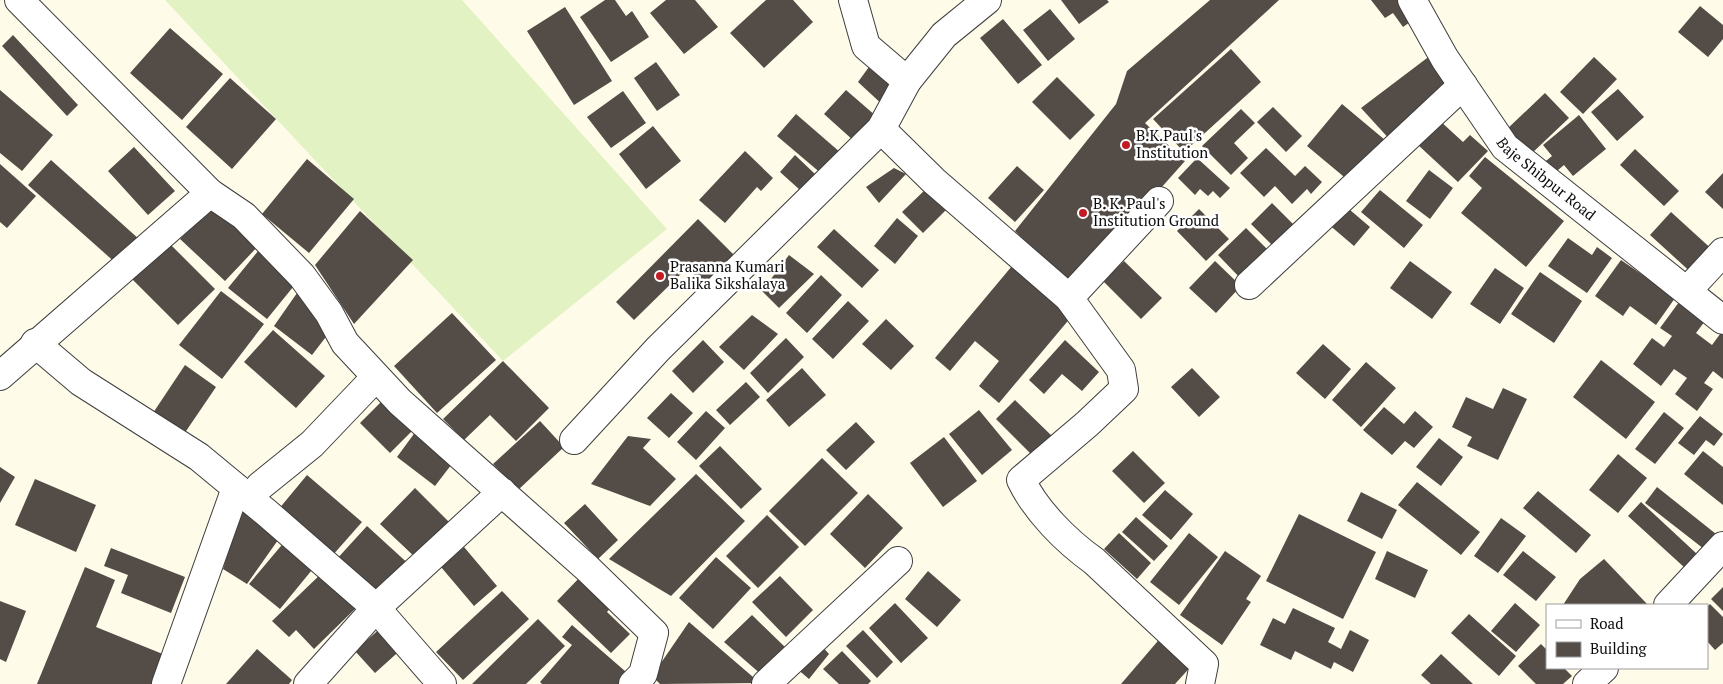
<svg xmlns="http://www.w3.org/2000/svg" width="1723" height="684" viewBox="0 0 1723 684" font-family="'PT Serif',serif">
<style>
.pitch{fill:#e2f2c3}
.building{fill:#544c47}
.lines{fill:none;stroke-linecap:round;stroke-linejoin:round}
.minor-casing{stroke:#3e3e3e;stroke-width:30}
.minor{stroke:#fff;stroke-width:28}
.poi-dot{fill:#c21b24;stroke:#fff;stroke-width:2}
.labels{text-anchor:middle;stroke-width:5;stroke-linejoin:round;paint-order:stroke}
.poi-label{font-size:15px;fill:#0b0b0b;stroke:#fff;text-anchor:start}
.street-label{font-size:15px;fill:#0b0b0b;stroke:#fff}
</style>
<rect width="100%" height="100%" fill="#fffbe9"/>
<path class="pitch" d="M165,0h297l205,229 -164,132z"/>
<path class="building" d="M605,0h10l11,16 6,-5 17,26 -38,25 -31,-45z
M666,0h29l23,27 -34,27 -34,-41z
M766,0h27l20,22 -49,46 -34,-35z
M1061,0h46l2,2 -30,22z
M1210,0h69l-134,123 40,38 -114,128 -56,-58 101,-127 11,-33z
M1371,0h37l12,15 -17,12 -10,-14 -8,5z
M1700,6l23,19v14l-15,18 -30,-25z
M565,7l47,74 -38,24 -47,-74z
M1050,9l25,30 -27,22 -25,-31z
M1003,19l39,46 -24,19 -38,-46z
M170,28l53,46 -41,46 -52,-47z
M13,35l65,70 -11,11 -65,-70z
M1231,49l30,33 -77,70 -31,-33z
M1435,52l22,30 -64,61 -32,-35z
M1594,57l23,22 -34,35 -23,-22z
M874,60l25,24 -14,23 -27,-25z
M656,62l24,33 -23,16 -23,-33z
M1057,77l38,38 -25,25 -38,-38z
M230,78l46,41 -44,50 -46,-42z
M1618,89l26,28 -27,24 -26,-29z
M0,90l53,45 -31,36 -22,-18z
M846,90l30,26 -22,25 -30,-27z
M623,91l23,32 -35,25 -24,-31z
M1545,93l24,25 -39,37 -24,-25z
M1342,104l43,36 -36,41 -42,-35z
M1273,107l29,29 -16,16 -29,-30z
M1241,109l14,14 -21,20 14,15 -17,17 -29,-29z
M796,114l45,39 -18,22 -46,-39z
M1579,115l27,34 -33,27 -9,-11 -13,11 -10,-11 11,-9 -9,-11z
M1439,120l24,22 7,-7 18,16 -30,31 -41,-38z
M653,126l28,35 -35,28 -27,-35z
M134,147l41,44 -27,24 -40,-44z
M1266,148l29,28 10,-10 17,16 -11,12 -4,-5 -15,15 -17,-18 -11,11 -24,-24z
M1635,149l44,42 -15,15 -44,-41z
M745,151l28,27 -12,13 -4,-4 -32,36 -26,-23z
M795,155l20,19 -15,16 -20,-18z
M1485,157l79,64 -38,46 -65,-54 21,-25 -13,-12z
M1197,158l33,30 -10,10 -7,-7 -5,5 -8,-7 -5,6 -17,-17z
M307,159l47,40 -45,54 -47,-39z
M51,160l89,80 -22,25 -90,-80z
M0,164l36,32 -29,32 -7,-6z
M1017,166l27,24 -29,32 -27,-24z
M894,168l12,6 -27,29 -13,-16z
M1429,170l24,18 -23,31 -24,-18z
M1723,173v36l-18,-17z
M927,188l21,20 -25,25 -21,-21z
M1380,190l43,35 -19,23 -43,-36z
M216,201l45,42 -36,38 -45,-42z
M1272,203l27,27 -21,21 -27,-27z
M1343,204l27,23 -16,19 -27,-23z
M1199,209l30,30 -23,22 -29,-30z
M360,211l53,49 -59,64 -39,-59z
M1671,212l45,41 -21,23 -45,-41z
M897,218l21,18 -23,28 -21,-18z
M698,219l36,36 -29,30 -18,-17 -53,52 -18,-18z
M1246,228l26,26 -28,28 -26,-27z
M834,229l45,41 -17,18 -45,-41z
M1568,238l24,17 5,-8 15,11 -25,35 -39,-27z
M169,243l46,46 -37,36 -46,-46z
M263,245l39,31 -35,43 -39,-31z
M789,255l25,19 -35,34 -17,-17z
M1621,260l39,27 20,4 -24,34 -26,-19 -7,10 -28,-20z
M1124,261l38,37 -21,21 -38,-38z
M1215,261l26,25 -25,27 -27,-25z
M1410,261l42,31 -20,27 -42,-31z
M1012,266l60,50 -73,87 -20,-17 20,-25 -24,-20 -25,30 -15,-13z
M1495,268l29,20 -24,36 -30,-20z
M1540,272l42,29 -28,42 -43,-29z
M821,275l21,20 -35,38 -21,-20z
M304,283l28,46 -20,26 -38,-29z
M221,291l43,33 -42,55 -43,-34z
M1682,298l26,19 -12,16 16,12 11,-15v49l-10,-8 -9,12 9,6 -16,22 -22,-17 12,-16 -13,-9 -13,17 -28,-22 19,-26 12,9 8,-11 -12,-8z
M848,301l21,20 -36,38 -21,-20z
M452,313l44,47 -59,53 -43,-47z
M752,315l26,19 -34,36 -25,-23z
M886,319l28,27 -23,24 -29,-26z
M273,330l52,46 -29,32 -52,-46z
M786,338l18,19 -36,36 -18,-20z
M703,340l21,22 -31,31 -21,-22z
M1065,340l34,32 -17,19 -20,-17 -18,20 -15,-14z
M1323,344l28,25 -26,30 -29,-26z
M1601,360l54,42 -29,37 -53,-42z
M503,361l46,47 -33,33 -26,-26 -26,25 -21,-21z
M1366,362l30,26 -35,39 -29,-27z
M185,365l31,22 -34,50 -31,-21z
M802,368l24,27 -37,32 -23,-27z
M1192,368l28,29 -21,20 -28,-30z
M746,382l14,15 -30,28 -14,-15z
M1503,388l24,11 -29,61 -31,-14 5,-9 -20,-10 14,-30 27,12z
M671,393l22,20 -24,25 -22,-20z
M386,397l30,30 -26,26 -30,-30z
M1015,400l39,38 -19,20 -39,-39z
M1384,407l20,17 11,-13 18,16 -19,21 -9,-7 -13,14 -29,-25z
M979,410l33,40 -30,25 -33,-41z
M706,411l19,17 -29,32 -19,-18z
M1664,412l20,16 -29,36 -20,-15z
M1700,416l23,18 -9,12 -8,-6 -12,15 -16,-12z
M540,421l24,26 -46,43 -25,-26z
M856,422l19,20 -29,28 -20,-20z
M419,427l39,29 -23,30 -38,-29z
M628,436l23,3 -8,9 33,31 -26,27 -59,-22z
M944,437l33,44 -34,26 -33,-44z
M1439,438l24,19 -22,29 -25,-19z
M720,446l42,43 -21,20 -42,-43z
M1133,451l32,32 -21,20 -32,-32z
M1703,451l20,16v38l-39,-31z
M1618,454l29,24 -29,35 -29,-23z
M822,458l36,35 -53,53 -36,-35z
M0,467l15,10 -15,26z
M696,474l49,47 -74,75 -62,-37z
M307,475l55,47 -30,34 -54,-46z
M35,479l61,26 -20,47 -61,-27z
M1417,482l63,50 -19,23 -63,-50z
M1657,487l59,47 -12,15 -59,-46z
M415,488l37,37 -34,35 -38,-36z
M1165,490l28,24 -22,26 -29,-25z
M1538,491l53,44 -15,18 -53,-45z
M1361,492l36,18 -15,29 -35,-18z
M868,494l35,34 -38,40 -35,-34z
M1641,502l56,52 -12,14 -57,-52z
M243,504l40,29 -36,51 -24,-15z
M585,504l33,36 -20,19 -34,-36z
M1299,514l77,38 -33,67 -77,-38z
M767,515l32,32 -41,41 -32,-32z
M1136,517l32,29 -14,15 -32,-29z
M1501,518l25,18 -28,37 -24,-17z
M367,526l46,42 -33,35 -45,-42z
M1119,533l32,30 -14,16 -33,-30z
M1189,533l29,24 -39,48 -29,-23z
M286,540l30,25 -36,44 -31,-25z
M464,547l33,39 -23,20 -33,-39z
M111,548l74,29 -14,36 -50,-20 7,-18 -24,-9z
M1225,551l36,25 -15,23 5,3 -29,43 -42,-30z
M1387,551l41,19 -13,28 -40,-19z
M1523,551l33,26 -20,24 -33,-26z
M716,557l35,31 -38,41 -34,-31z
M1604,559l44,46h-85l17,-26z
M85,567l30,13 -19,47 79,32 -10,25h-128z
M324,571l34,35 -44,43 -18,-19 -7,7 -17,-16z
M928,571l33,29 -24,27 -32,-28z
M582,575l31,30 -6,7 23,22 -19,19 -54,-52z
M780,576l33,34 -27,27 -34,-35z
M1723,587v24l-12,-12z
M502,591l27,28 -66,61 -27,-28z
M0,601l26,10 -20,51 -6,-3z
M895,603l33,35 -27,25 -32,-35z
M1515,603l25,22 -24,27 -25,-21z
M1710,604l13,13v26l-8,7 -8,-9v-34z
M1293,608l42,20 -7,14 13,7 9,-19 19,10 -16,32 -19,-10 -3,7 -36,-18 -4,9 -31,-15 13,-27 12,6z
M1469,614l47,42 -17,20 -48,-43z
M752,615l34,33 -23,28 -39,-34z
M538,619l27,27 -39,38h-54z
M689,622l71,61 -100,1 -8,-8z
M385,624l20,22 -30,27 -20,-22z
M572,625l61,53 -5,6h-86l-2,-2 32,-37 -10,-8z
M863,630l30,32 -16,16 -31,-32z
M1163,635l32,27 -20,22h-54z
M819,643l10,11 -20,25 -13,-11z
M1541,644l6,6v18h17l8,8 -9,8h-27l-18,-18z
M257,649l35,31 -3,4h-63z
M842,651l29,30 -3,3h-29l-16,-15z
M1441,654l32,30h-42l-10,-9z"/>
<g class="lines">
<g class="minor-casing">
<g id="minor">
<path d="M19,0l191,193 34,23 58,60 27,37 16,30 55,59 187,166 67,65 -11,41 -10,10"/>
<path d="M853,0l13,46 41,35"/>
<path id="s1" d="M1412,0l33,59 60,88 218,173"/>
<path d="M881,129l53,52 135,117 52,72 3,19 -37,35 -66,56c15,31 45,61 73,81l110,103 -4,20"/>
<path d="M1249,285l214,-200"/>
<path d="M1687,291l36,-39"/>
<path d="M1069,298l90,-97"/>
<path d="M35,343l46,39 118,75 69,57 108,94 66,76"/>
<path d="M0,376l210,-183"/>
<path d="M574,440l84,-91 223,-220 26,-48 37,-46 43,-35"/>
<path d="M260,486l52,-42 64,-67"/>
<path d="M1668,605l55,-59"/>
<path d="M166,684l70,-196"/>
<path d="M308,684l68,-76 126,-116"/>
<path d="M766,684l132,-123"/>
<path d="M1587,684l17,-16"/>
</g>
</g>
<use href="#minor" class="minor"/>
</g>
<g class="poi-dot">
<circle cx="1126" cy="145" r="5"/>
<circle cx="1083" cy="213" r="5"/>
<circle cx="660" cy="276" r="5"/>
</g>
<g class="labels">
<g class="poi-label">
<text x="1136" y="141">B.K.Paul's<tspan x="1136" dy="17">Institution</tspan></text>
<text x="1093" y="209">B. K. Paul's<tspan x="1093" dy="17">Institution Ground</tspan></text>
<text x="670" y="272">Prasanna Kumari<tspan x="670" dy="17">Balika Sikshalaya</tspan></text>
</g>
<g class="street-label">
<text dy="5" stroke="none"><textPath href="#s1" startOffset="226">Baje Shibpur Road</textPath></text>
</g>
</g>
<rect x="1546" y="604" width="162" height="65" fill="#ffffff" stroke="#9d9d9d"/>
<rect x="1556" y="620" width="25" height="8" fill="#ffffff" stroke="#9d9d9d"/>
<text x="1590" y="629" font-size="15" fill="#0b0b0b">Road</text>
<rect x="1556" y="642" width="25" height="15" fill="#544c47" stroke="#9d9d9d"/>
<text x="1590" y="654" font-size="15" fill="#0b0b0b">Building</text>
</svg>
